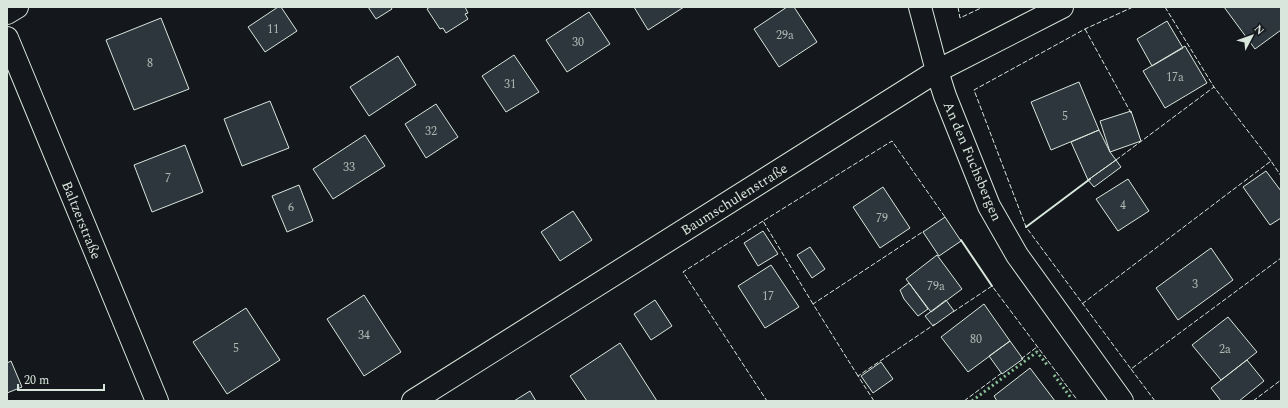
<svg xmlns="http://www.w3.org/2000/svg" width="1288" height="408" viewBox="0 0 1288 408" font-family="Spectral,serif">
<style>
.building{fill:#2c363c;stroke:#d8e6dc}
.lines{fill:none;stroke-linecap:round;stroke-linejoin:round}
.minor-casing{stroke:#d8e6dc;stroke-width:24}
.tertiary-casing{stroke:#d8e6dc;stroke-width:24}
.minor{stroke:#14181c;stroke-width:22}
.tertiary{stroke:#14181c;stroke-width:22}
.hedge{stroke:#8ac095;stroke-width:3;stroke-dasharray:2 3;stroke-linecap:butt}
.fence{stroke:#d8e6dc;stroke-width:1;stroke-dasharray:5 2;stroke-linecap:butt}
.wall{stroke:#d8e6dc;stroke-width:2}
.labels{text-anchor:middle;stroke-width:3;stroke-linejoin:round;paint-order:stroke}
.number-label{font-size:12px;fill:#adbab4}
.street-label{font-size:14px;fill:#d8e6dc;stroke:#14181c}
</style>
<rect width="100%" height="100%" fill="#14181c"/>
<path class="building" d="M278,7h3l16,24 -32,21 -17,-25z
M368,7h23l1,2 -16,10z
M430,7h35l3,6 -3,1 3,5 -22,14 -3,-5 -3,1 -13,-20z
M634,7h50l-36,23z
M787,7h7l23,35 -38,25 -25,-38z
M1224,7h57v23l-26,19z
M589,12l21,32 -43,28 -21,-32z
M161,18l28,71 -55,21 -28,-70z
M1167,21l16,27 -31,18 -15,-27z
M1185,46l22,37 -42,25 -22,-37z
M514,55l25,37 -33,20 -24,-36z
M398,56l18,29 -47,31 -19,-29z
M1079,82l20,48 -48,20 -20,-48z
M270,101l19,47 -47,18 -18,-47z
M436,104l22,33 -32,21 -21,-34z
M1131,111l10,30 -31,11 -10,-31z
M1099,130l11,22 6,8 -28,20 -17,-38z
M365,135l20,31 -52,33 -20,-30z
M185,145l18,47 -51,20 -18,-47z
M1116,160l5,7 -27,20 -6,-7z
M1266,171l15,20v27l-11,7 -27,-38z
M1128,179l21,32 -31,20 -22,-32z
M299,185l14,36 -26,11 -15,-36z
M883,187l27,41 -30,20 -27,-41z
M573,211l19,29 -32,21 -19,-29z
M945,217l16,24 -22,15 -16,-24z
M763,231l15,23 -20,12 -14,-23z
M810,247l15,22 -13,9 -15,-23z
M1211,248l22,32 -55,40 -22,-32z
M937,255l25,34 -31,23 -25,-33z
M771,265l28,42 -34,21 -27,-42z
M909,283l19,26 -10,7 -14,-17 -4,-9z
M364,295l37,57 -37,24 -37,-57z
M655,300l17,26 -21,14 -17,-26z
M946,300l8,11 -21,15 -8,-10z
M984,304l26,37 -42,31 -27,-35z
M246,308l34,52 -53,34 -34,-52z
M1228,317l29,35 -36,28 -29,-35z
M1010,341l13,18 -21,15 -13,-18z
M620,343l37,58h-70l-17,-25z
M1247,360l17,21 -25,20h-18l-10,-13z
M11,361l11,26 -15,6v-30z
M881,362l12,17 -20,14 -12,-17z
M1030,368l25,33h-58l-3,-5z
M530,391l6,10h-22z"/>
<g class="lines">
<g class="minor-casing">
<path id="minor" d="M7,13l10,-6
M7,38l150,363
M937,71l8,25 44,110 28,49 105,146"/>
</g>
<g class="tertiary-casing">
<path id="tertiary" d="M920,7l17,64
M413,401l524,-330 125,-64"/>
</g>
<use href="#minor" class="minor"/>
<use href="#tertiary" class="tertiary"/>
<path class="hedge" d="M1054,375l17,23
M972,401l65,-49 11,14"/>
<path class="fence" d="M958,7l2,11 23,-11
M1133,7l-48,22 -111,61 52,137 105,142 150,-111
M1165,7l49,80 57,74
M1085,29l46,84
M1116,160l98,-73
M763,221l-80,51 84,129
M813,304l-50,-83 129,-80 53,76 -1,1
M1082,304l189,-143 10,15
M953,312l39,-26 86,115
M1021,359l16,-12
M1131,369l24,32
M858,376l-45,-72 111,-73
M874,401l-16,-25 77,-52
M964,401l39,-29
M1253,401l28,-21"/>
<path class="wall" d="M1026,227l64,-48
M961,240l31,46"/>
</g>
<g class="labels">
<g class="number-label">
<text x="273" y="33">11</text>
<text x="785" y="39">29a</text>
<text x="578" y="46">30</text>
<text x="150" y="67">8</text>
<text x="1175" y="81">17a</text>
<text x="510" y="88">31</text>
<text x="1065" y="120">5</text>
<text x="431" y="135">32</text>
<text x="349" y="171">33</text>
<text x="168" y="182">7</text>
<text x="1123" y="209">4</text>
<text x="291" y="211">6</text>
<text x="882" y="222">79</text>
<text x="1195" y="288">3</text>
<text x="936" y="290">79a</text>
<text x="768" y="300">17</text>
<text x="364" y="339">34</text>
<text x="976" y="343">80</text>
<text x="236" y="352">5</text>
<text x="1225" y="353">2a</text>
</g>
<g class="street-label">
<text transform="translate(973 161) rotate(67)" y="5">An den Fuchsbergen</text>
<text transform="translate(734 199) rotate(-32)" y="5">Baumschulenstraße</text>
<text transform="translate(82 220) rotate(68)" y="5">Baltzerstraße</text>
</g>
</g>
<rect width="1288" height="408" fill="none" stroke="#d8e6dc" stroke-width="16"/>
<g transform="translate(1252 36) rotate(49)" stroke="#14181c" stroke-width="3" paint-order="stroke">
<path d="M0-3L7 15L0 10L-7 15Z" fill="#d8e6dc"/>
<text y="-6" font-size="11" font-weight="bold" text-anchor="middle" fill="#d8e6dc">N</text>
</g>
<path d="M18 384v6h86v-6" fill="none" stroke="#d8e6dc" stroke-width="2"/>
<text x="24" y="384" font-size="12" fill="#d8e6dc" stroke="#14181c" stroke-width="3" paint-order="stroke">20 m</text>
</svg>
